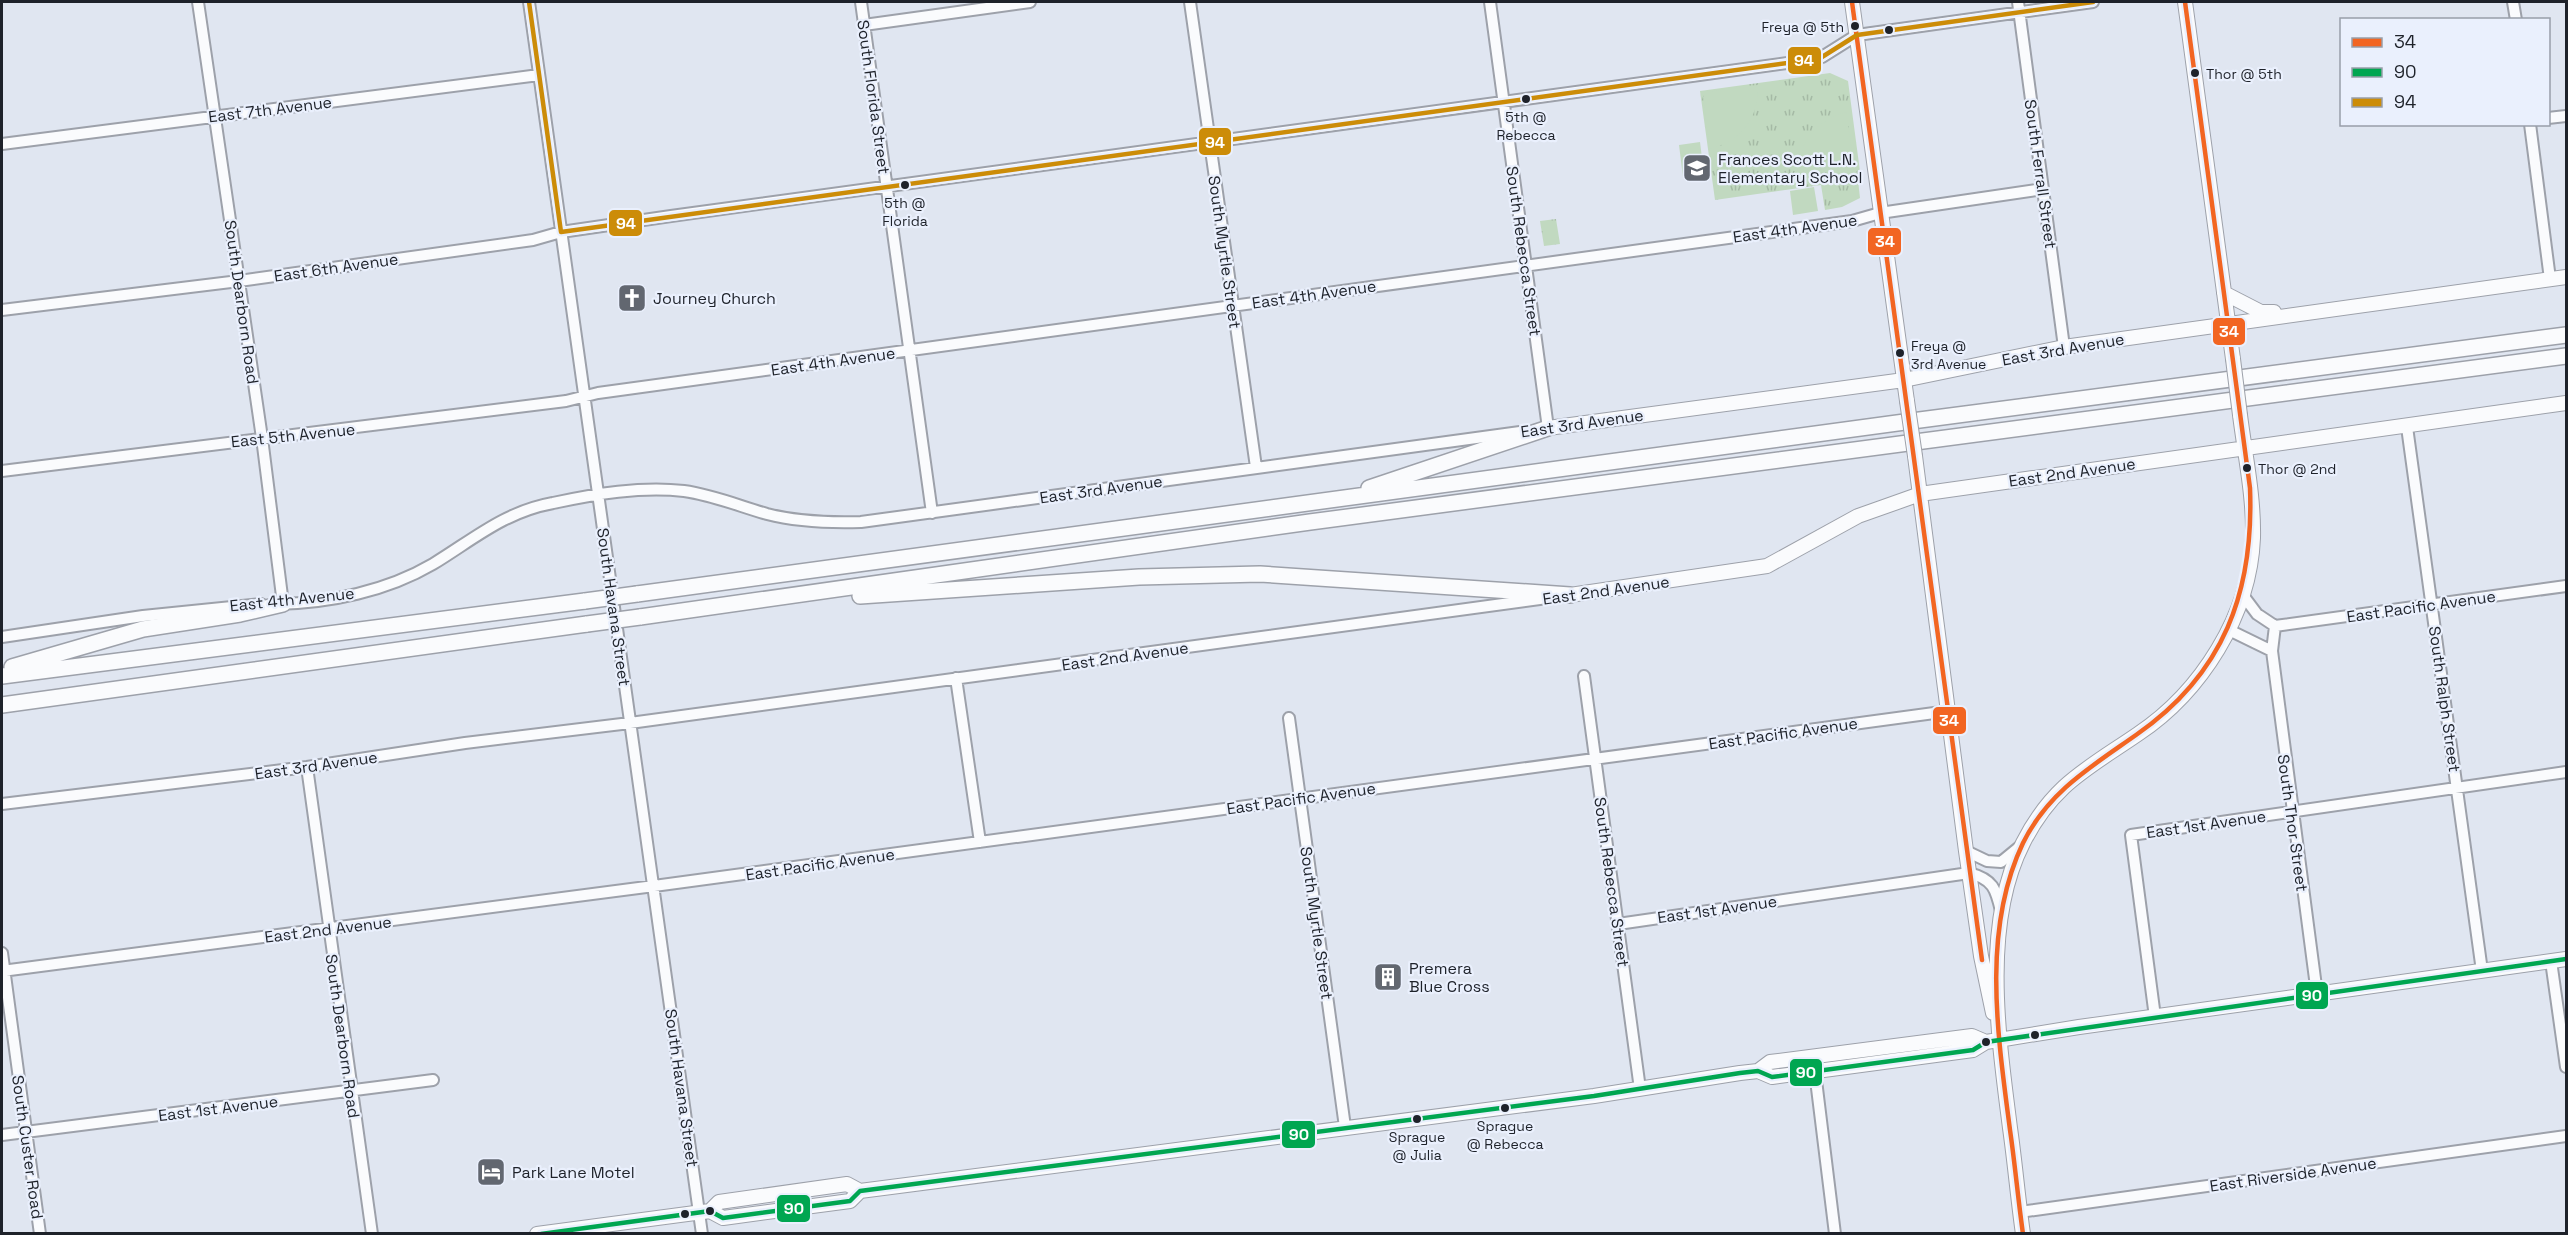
<svg xmlns="http://www.w3.org/2000/svg" width="2568" height="1235" viewBox="0 0 2568 1235" font-family="'Space Grotesk',sans-serif">
<style>
.park{fill:url(#park-tufts)}
.pitch{fill:#c1d9c0}
.lines{fill:none;stroke-linecap:round;stroke-linejoin:round}
.minor-casing{stroke:#9da1aa;stroke-width:14}
.major-casing{stroke:#9da1aa;stroke-width:16}
.highway-casing{stroke:#9da1aa;stroke-width:18}
.minor{stroke:#fafbfd;stroke-width:10}
.major{stroke:#fafbfd;stroke-width:14}
.highway{stroke:#fafbfd;stroke-width:15}
.major-bridge-casing{stroke:#9da1aa;stroke-width:16;stroke-linecap:butt}
.highway-bridge-casing{stroke:#9da1aa;stroke-width:18;stroke-linecap:butt}
.major-bridge{stroke:#fafbfd;stroke-width:14}
.highway-bridge{stroke:#fafbfd;stroke-width:15}
.bus-1-casing{stroke:#eaf0fd;stroke-width:9}
.bus-2-casing{stroke:#eaf0fd;stroke-width:9}
.bus-3-casing{stroke:#eaf0fd;stroke-width:9}
.bus-1{stroke:#f26522;stroke-width:4.5}
.bus-2{stroke:#00a651;stroke-width:4.5}
.bus-3{stroke:#cc8c08;stroke-width:4.5}
.bus-dot{fill:#1e222a;stroke:#eaf0fd;stroke-width:2}
.labels{text-anchor:middle;stroke-width:4.5;stroke-linejoin:round;paint-order:stroke}
.bus-label{font-size:14px;fill:#1e222a;stroke:#eaf0fd}
.street-label{font-size:16px;fill:#1e222a;stroke:#eaf0fd}
.poi-label{font-size:16px;fill:#1e222a;stroke:#eaf0fd;text-anchor:start}
.line-badge{stroke:#eaf0fd;stroke-width:2}
.badge-label{font-size:16px;text-anchor:middle;font-weight:bold;fill:#fff}
</style>
<defs>
<pattern id="park-tufts" width="24" height="20" patternUnits="userSpaceOnUse" patternTransform="scale(1.5)"><rect width="24" height="20" fill="#c1d9c0"/><path d="M3 7l-1-3M5 7V3M7 7l1-3M15 17l-1-3M17 17v-4M19 17l1-3" fill="none" stroke="#a5baa5"/></pattern>
</defs>
<rect width="100%" height="100%" fill="#e0e6f1"/>
<path class="park" d="M1830,73l18,8 13,98 -3,1 2,18 -18,9 -17,3 -4,-25 -106,15 -15,-109z
M1556,219l4,25 -16,2 -4,-25z"/>
<path class="pitch" d="M1758,85c1,33 -16,55 -48,64l-7,-52 3,-5z
M1846,112l8,53 -3,4 -53,7c0,-33 17,-55 48,-64z
M1700,142l4,32 -21,3 -4,-32z
M1814,187l4,24 -25,4 -3,-24z"/>
<g class="lines">
<g class="minor-casing">
<path id="minor" d="M198,2l64,436 21,166
M529,2l173,1232
M861,2l71,511
M1190,2l66,465
M1490,2l58,426 -6,1
M2018,2l46,345
M2513,2l3,18
M864,25l166,-23
M2548,118l18,-2
M2530,124l20,155
M2,144l537,-69
M2,310l237,-29 294,-41 28,-8 110,-16 1131,-155 20,-4 35,-22 236,-33
M2407,427l75,544
M2,471l564,-70 32,-8 1254,-172 28,-8 163,-24
M2242,594l15,20 18,12
M277,604c53,-1 110,-13 156,-40 41,-25 71,-52 120,-61 42,-9 88,-17 131,-12 29,4 55,15 83,23 31,8 62,9 94,8l659,-90
M2275,626l-3,25 45,343
M2275,626l291,-40
M2229,630l43,21
M2,637l141,-21 118,-12
M1584,676l56,413
M956,678l24,164
M1289,718l56,409
M307,767l65,467
M2,804l305,-37 158,-24 165,-20 917,-125
M1966,851l21,10 14,1 22,-18
M1618,924l351,-51c24,6 27,16 32,38
M2,953l38,281
M2551,961l15,106
M2,971l652,-85 1295,-175
M2155,1017l-24,-182 435,-63
M1815,1072l20,162
M2,1135l431,-55
M2020,1212l546,-76"/>
</g>
<g class="major-casing">
<path id="major" d="M1852,2l55,399
M2185,2l48,357
M2224,293l37,19h13
M1548,428l356,-48 160,-33 502,-70
M1915,456l51,395 15,105 12,57
M1570,595l197,-29 91,-50 62,-22 646,-91
M1758,1071l12,-9 202,-26 14,6
M710,1211l9,-9 128,-18 13,7
M537,1234l173,-23 13,7 127,-17 10,-10 31,-4 703,-91 146,-23 18,-2 14,6 201,-27 13,-8 93,-15 487,-68
M2023,1234c-5,-35 -8,-71 -13,-106 -11,-87 -29,-203 13,-285 30,-59 64,-74 115,-109 63,-42 112,-119 115,-196 1,-41 -8,-83 -13,-123"/>
</g>
<g class="highway-casing">
<path id="highway" d="M1369,488l179,-60
M637,594l1275,-173 654,-86
M860,596l279,-19 121,-3 310,21
M640,617l670,-95 1256,-166
M12,667l131,-38 97,-15 43,-10
M2,676l583,-75
M2,705l585,-81"/>
</g>
<use href="#minor" class="minor"/>
<use href="#major" class="major"/>
<use href="#highway" class="highway"/>
<g class="major-bridge-casing">
<path id="major-bridge" d="M2233,359l7,56
M1907,401l8,55"/>
</g>
<g class="highway-bridge-casing">
<path id="highway-bridge" d="M585,601l52,-7
M587,624l53,-7"/>
</g>
<use href="#major-bridge" class="major-bridge"/>
<use href="#highway-bridge" class="highway-bridge"/>
<g class="bus-1-casing">
<path id="bus-1" d="M1852,2l130,958
M2023,1234c-5,-35 -8,-70 -13,-104 -12,-93 -29,-199 13,-287 25,-51 69,-77 113,-108 88,-61 118,-143 114,-247l-65,-486"/>
</g>
<g class="bus-2-casing">
<path id="bus-2" d="M541,1234l169,-23 13,7 127,-17 10,-10 734,-95 146,-23 18,-2 14,6 201,-27 13,-8 580,-83"/>
</g>
<g class="bus-3-casing">
<path id="bus-3" d="M529,2l32,230 1241,-171 20,-4 35,-22 236,-33"/>
</g>
<use href="#bus-1" class="bus-1"/>
<use href="#bus-2" class="bus-2"/>
<use href="#bus-3" class="bus-3"/>
</g>
<defs>
<g id="school-square" transform="scale(1.5)"><rect x="-9" y="-9" width="18" height="18" rx="4" fill="#626770" stroke="#eaf0fd"/><path d="M0-5L7-2L0 1L-7-2ZM-4 1L0 2.5L4 1V4Q0 6-4 4Z" fill="#fff"/></g>
<g id="church-square" transform="scale(1.5)"><rect x="-9" y="-9" width="18" height="18" rx="4" fill="#626770" stroke="#eaf0fd"/><path d="M-1.2-6h2.4v3.5h3.3v2.4h-3.3V6h-2.4V-.1h-3.3v-2.4h3.3Z" fill="#fff"/></g>
<g id="building-square" transform="scale(1.5)"><rect x="-9" y="-9" width="18" height="18" rx="4" fill="#626770" stroke="#eaf0fd"/><path d="M-4-6H4V6H1V3H-1V6H-4ZM-2.5-4.3h1.7v1.8h-1.7ZM.8-4.3h1.7v1.8H.8ZM-2.5-1h1.7V.8h-1.7ZM.8-1h1.7V.8H.8Z" fill="#fff"/></g>
<g id="hotel-square" transform="scale(1.5)"><rect x="-9" y="-9" width="18" height="18" rx="4" fill="#626770" stroke="#eaf0fd"/><path d="M-6-4.5h1.5V1H6V5H4.5V3h-9V5H-6ZM-4 0a1.8 1.8 0 1 1 3.6 0ZM.5 0V-2.5h3Q6-2.5 6 0Z" fill="#fff"/></g>
</defs>
<g fill-rule="evenodd">
<use href="#school-square" x="1697" y="168"/>
<use href="#church-square" x="632" y="298"/>
<use href="#building-square" x="1388" y="977"/>
<use href="#hotel-square" x="491" y="1172"/>
</g>
<g class="bus-dot">
<circle cx="1855" cy="26" r="5"/>
<circle cx="1889" cy="30" r="5"/>
<circle cx="2195" cy="73" r="5"/>
<circle cx="1526" cy="99" r="5"/>
<circle cx="905" cy="185" r="5"/>
<circle cx="1900" cy="353" r="5"/>
<circle cx="2247" cy="468" r="5"/>
<circle cx="2035" cy="1035" r="5"/>
<circle cx="1986" cy="1042" r="5"/>
<circle cx="1505" cy="1108" r="5"/>
<circle cx="1417" cy="1119" r="5"/>
<circle cx="710" cy="1211" r="5"/>
<circle cx="685" cy="1214" r="5"/>
</g>
<g class="labels">
<g class="bus-label">
<text x="1844" y="32" text-anchor="end">Freya @ 5th</text>
<text x="2206" y="79" text-anchor="start">Thor @ 5th</text>
<text x="1526" y="122">5th @<tspan x="1526" dy="18">Rebecca</tspan></text>
<text x="905" y="208">5th @<tspan x="905" dy="18">Florida</tspan></text>
<text x="1911" y="351" text-anchor="start">Freya @<tspan x="1911" dy="18">3rd Avenue</tspan></text>
<text x="2258" y="474" text-anchor="start">Thor @ 2nd</text>
<text x="1505" y="1131">Sprague<tspan x="1505" dy="18">@ Rebecca</tspan></text>
<text x="1417" y="1142">Sprague<tspan x="1417" dy="18">@ Julia</tspan></text>
</g>
<g class="street-label">
<text transform="translate(874 97) rotate(82)" y="6">South Florida Street</text>
<text transform="translate(270 109) rotate(-7)" y="6">East 7th Avenue</text>
<text transform="translate(2041 174) rotate(82)" y="6">South Ferrall Street</text>
<text transform="translate(1795 228) rotate(-8)" y="6">East 4th Avenue</text>
<text transform="translate(1524 251) rotate(82)" y="6">South Rebecca Street</text>
<text transform="translate(1225 252) rotate(82)" y="6">South Myrtle Street</text>
<text transform="translate(336 267) rotate(-8)" y="6">East 6th Avenue</text>
<text transform="translate(1314 294) rotate(-8)" y="6">East 4th Avenue</text>
<text transform="translate(242 302) rotate(82)" y="6">South Dearborn Road</text>
<text transform="translate(2063 349) rotate(-10)" y="6">East 3rd Avenue</text>
<text transform="translate(833 361) rotate(-8)" y="6">East 4th Avenue</text>
<text transform="translate(1582 423) rotate(-8)" y="6">East 3rd Avenue</text>
<text transform="translate(293 435) rotate(-6)" y="6">East 5th Avenue</text>
<text transform="translate(2072 472) rotate(-8)" y="6">East 2nd Avenue</text>
<text transform="translate(1101 489) rotate(-8)" y="6">East 3rd Avenue</text>
<text transform="translate(1606 590) rotate(-8)" y="6">East 2nd Avenue</text>
<text transform="translate(292 599) rotate(-6)" y="6">East 4th Avenue</text>
<text transform="translate(2421 606) rotate(-8)" y="6">East Pacific Avenue</text>
<text transform="translate(614 607) rotate(82)" y="6">South Havana Street</text>
<text transform="translate(1125 656) rotate(-8)" y="6">East 2nd Avenue</text>
<text transform="translate(2445 699) rotate(82)" y="6">South Ralph Street</text>
<text transform="translate(1783 733) rotate(-8)" y="6">East Pacific Avenue</text>
<text transform="translate(316 765) rotate(-8)" y="6">East 3rd Avenue</text>
<text transform="translate(1301 798) rotate(-8)" y="6">East Pacific Avenue</text>
<text transform="translate(2293 823) rotate(82)" y="6">South Thor Street</text>
<text transform="translate(2206 824) rotate(-8)" y="6">East 1st Avenue</text>
<text transform="translate(820 864) rotate(-8)" y="6">East Pacific Avenue</text>
<text transform="translate(1612 882) rotate(82)" y="6">South Rebecca Street</text>
<text transform="translate(1717 909) rotate(-8)" y="6">East 1st Avenue</text>
<text transform="translate(1317 923) rotate(82)" y="6">South Myrtle Street</text>
<text transform="translate(328 929) rotate(-7)" y="6">East 2nd Avenue</text>
<text transform="translate(343 1036) rotate(82)" y="6">South Dearborn Road</text>
<text transform="translate(682 1088) rotate(82)" y="6">South Havana Street</text>
<text transform="translate(218 1108) rotate(-7)" y="6">East 1st Avenue</text>
<text transform="translate(28 1147) rotate(82)" y="6">South Custer Road</text>
<text transform="translate(2293 1174) rotate(-8)" y="6">East Riverside Avenue</text>
</g>
<g class="poi-label">
<text x="1718" y="165">Frances Scott L.N.<tspan x="1718" dy="18">Elementary School</tspan></text>
<text x="653" y="304">Journey Church</text>
<text x="1409" y="974">Premera<tspan x="1409" dy="18">Blue Cross</tspan></text>
<text x="512" y="1178">Park Lane Motel</text>
</g>
</g>
<g class="line-badge">
<rect x="1787" y="46" width="35" height="29" rx="6" fill="#cc8c08"/>
<rect x="1198" y="127" width="34" height="29" rx="6" fill="#cc8c08"/>
<rect x="608" y="209" width="35" height="28" rx="6" fill="#cc8c08"/>
<rect x="1867" y="227" width="35" height="29" rx="6" fill="#f26522"/>
<rect x="2212" y="317" width="34" height="29" rx="6" fill="#f26522"/>
<rect x="1932" y="706" width="35" height="29" rx="6" fill="#f26522"/>
<rect x="2295" y="981" width="34" height="29" rx="6" fill="#00a651"/>
<rect x="1789" y="1058" width="34" height="29" rx="6" fill="#00a651"/>
<rect x="1281" y="1120" width="35" height="29" rx="6" fill="#00a651"/>
<rect x="776" y="1194" width="35" height="29" rx="6" fill="#00a651"/>
</g>
<g class="badge-label">
<text x="1804" y="66">94</text>
<text x="1215" y="148">94</text>
<text x="626" y="229">94</text>
<text x="1885" y="247">34</text>
<text x="2229" y="337">34</text>
<text x="1949" y="726">34</text>
<text x="2312" y="1001">90</text>
<text x="1806" y="1078">90</text>
<text x="1299" y="1140">90</text>
<text x="794" y="1214">90</text>
</g>
<rect width="2568" height="1235" fill="none" stroke="#1e222a" stroke-width="6"/>
<rect x="2340" y="18" width="210" height="108" fill="#eaf0fd" stroke="#989ea9" stroke-width="1.5"/>
<rect x="2352" y="38" width="30" height="9" fill="#f26522" stroke="#989ea9" stroke-width="1.5"/>
<text x="2394" y="48" font-size="18" fill="#1e222a">34</text>
<rect x="2352" y="68" width="30" height="9" fill="#00a651" stroke="#989ea9" stroke-width="1.5"/>
<text x="2394" y="78" font-size="18" fill="#1e222a">90</text>
<rect x="2352" y="98" width="30" height="9" fill="#cc8c08" stroke="#989ea9" stroke-width="1.5"/>
<text x="2394" y="108" font-size="18" fill="#1e222a">94</text>
</svg>
